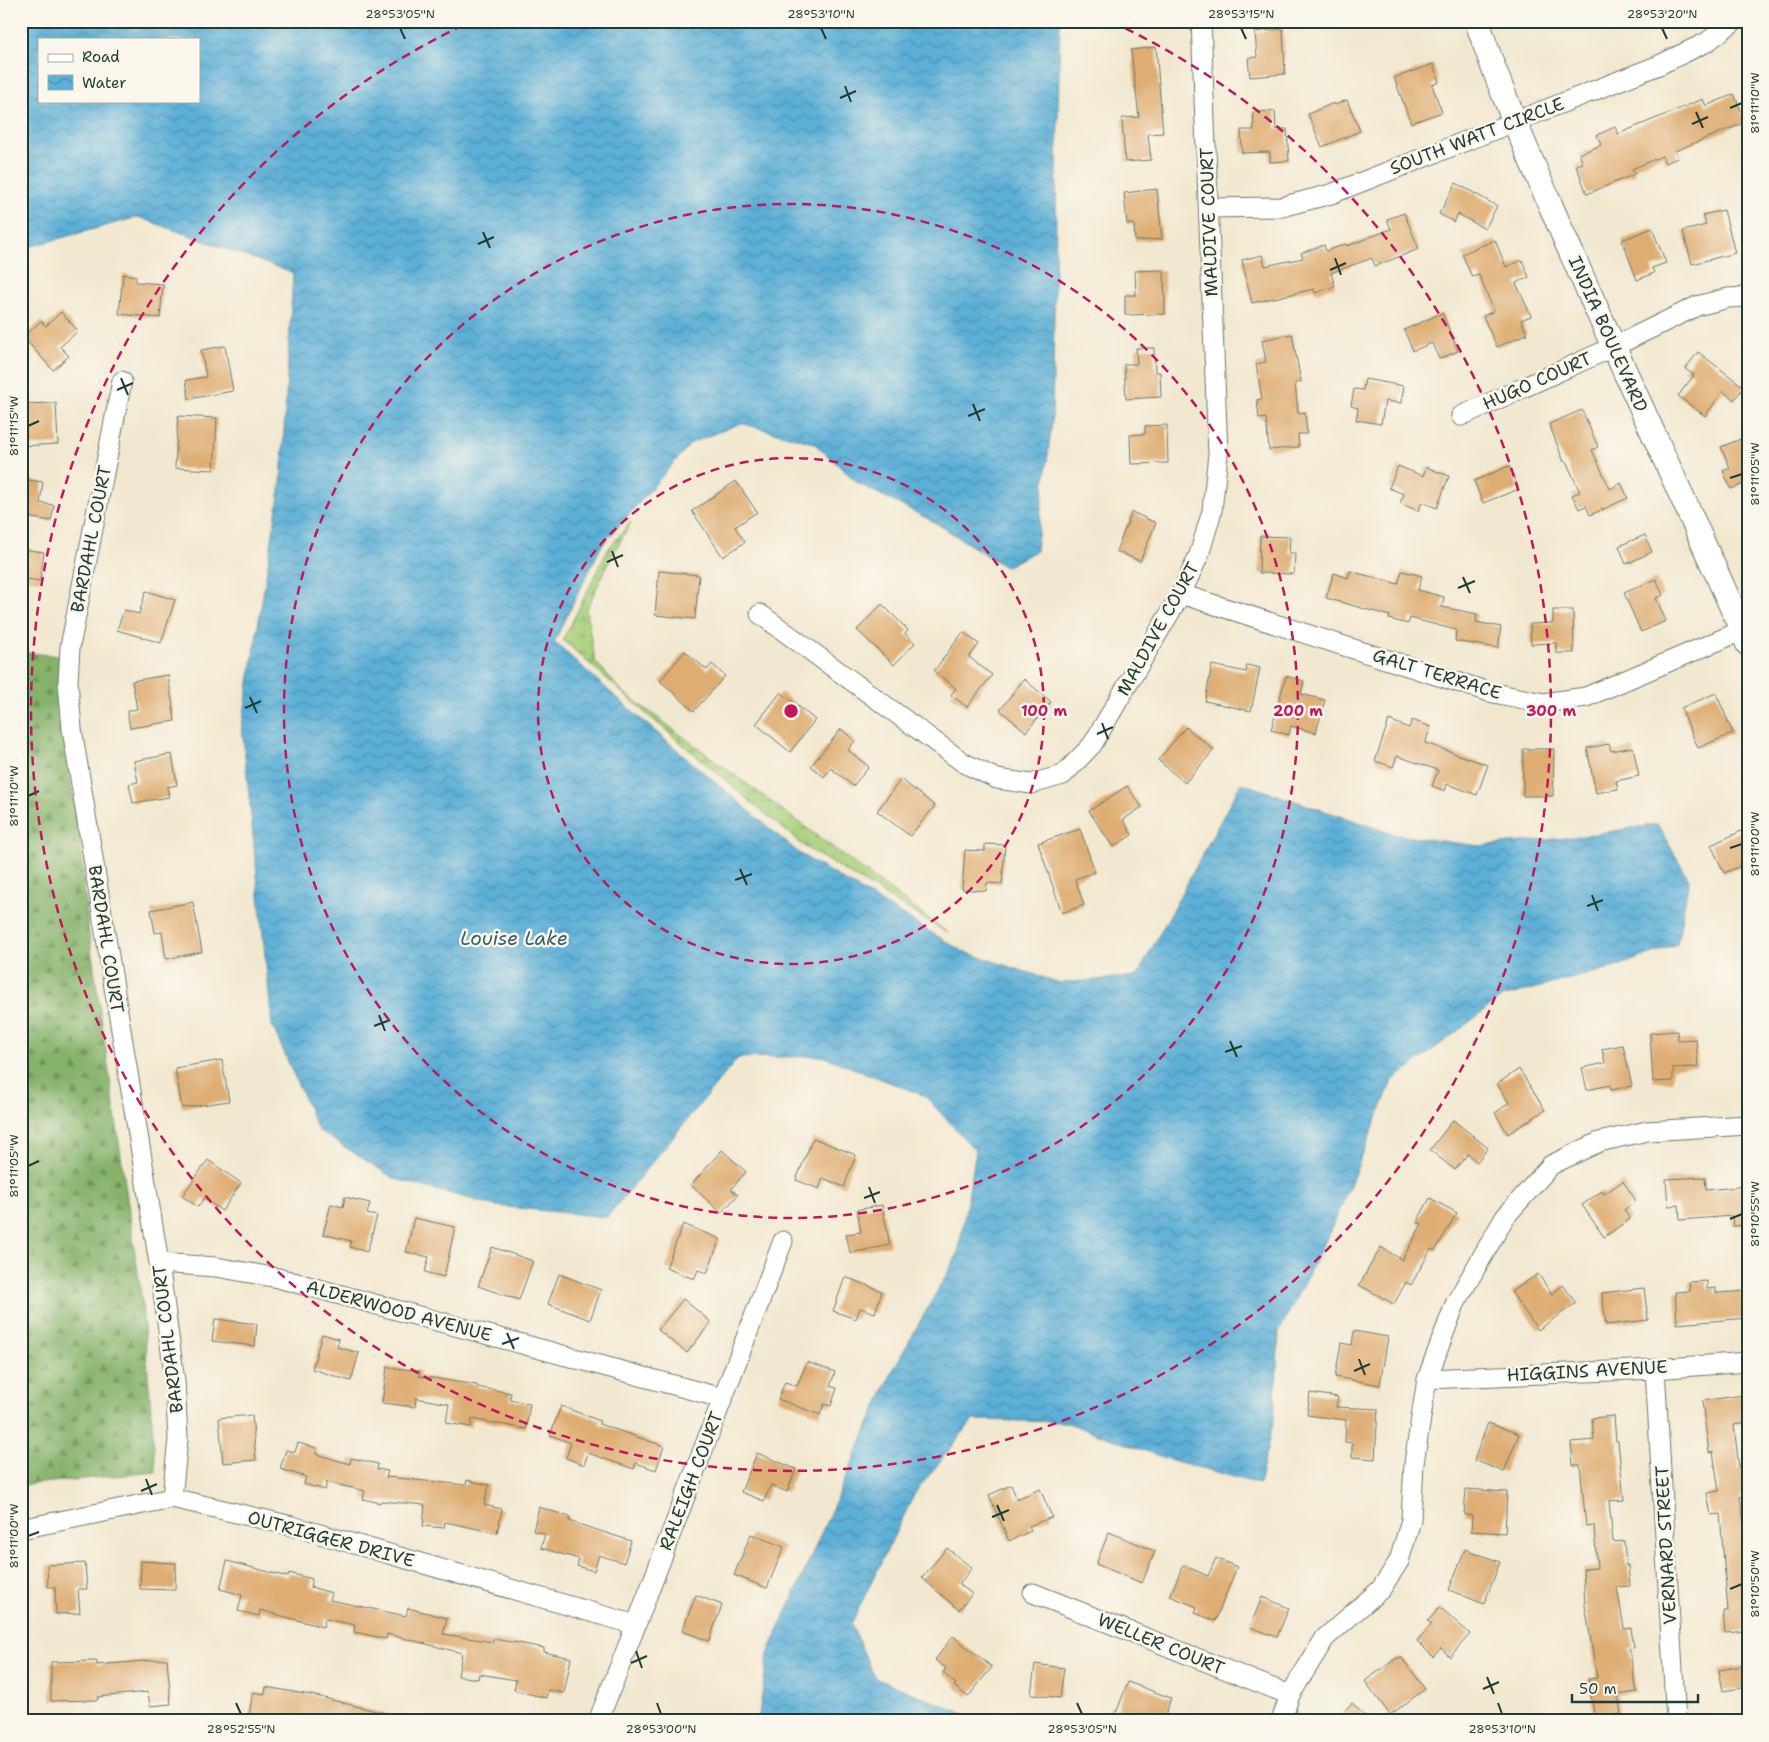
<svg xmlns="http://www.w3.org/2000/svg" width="1769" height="1742" viewBox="0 0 1769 1742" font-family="'Shantell Sans',sans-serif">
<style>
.forest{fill:url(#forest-firs);stroke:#527850}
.wetland{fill:url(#wetland-marsh);stroke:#648658}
.water{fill:url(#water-waves);stroke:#3e7686;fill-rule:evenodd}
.building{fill:#dead73}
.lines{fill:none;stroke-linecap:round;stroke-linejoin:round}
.minor-casing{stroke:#69796b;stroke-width:21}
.tertiary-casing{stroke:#69796b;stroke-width:26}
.minor{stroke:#fff;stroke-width:19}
.tertiary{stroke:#fff;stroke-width:24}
.ticks{fill:none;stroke:#1f3d34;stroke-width:2}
.ring{fill:none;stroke:#c2185b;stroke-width:2.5;stroke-dasharray:9 6}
.labels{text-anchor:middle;stroke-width:5;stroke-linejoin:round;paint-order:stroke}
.street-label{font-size:18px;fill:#1f3d34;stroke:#fbf7ec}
.water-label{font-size:19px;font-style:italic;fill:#315f65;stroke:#fbf7ec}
.centre{fill:#c2185b;stroke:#fbf7ec;stroke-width:2.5}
.ring-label{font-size:15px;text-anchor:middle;font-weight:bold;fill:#c2185b;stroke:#fbf7ec;stroke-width:5;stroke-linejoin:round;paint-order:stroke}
.neatline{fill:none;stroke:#1f3d34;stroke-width:2}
.ticks-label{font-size:12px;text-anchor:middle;fill:#1f3d34}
</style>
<defs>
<pattern id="forest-firs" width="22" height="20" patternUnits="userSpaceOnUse" patternTransform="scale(1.25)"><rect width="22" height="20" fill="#86b26b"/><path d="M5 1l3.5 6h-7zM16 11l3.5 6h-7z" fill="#6d9259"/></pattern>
<pattern id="wetland-marsh" width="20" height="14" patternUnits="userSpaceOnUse" patternTransform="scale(1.25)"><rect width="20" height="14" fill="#a8d07b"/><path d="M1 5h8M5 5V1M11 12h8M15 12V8" fill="none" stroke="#8a6"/></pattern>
<pattern id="water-waves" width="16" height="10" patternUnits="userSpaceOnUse" patternTransform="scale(1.25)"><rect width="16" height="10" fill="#5cafd7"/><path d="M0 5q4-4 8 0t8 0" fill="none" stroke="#4b90af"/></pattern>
</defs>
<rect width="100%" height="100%" fill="#fbf7ec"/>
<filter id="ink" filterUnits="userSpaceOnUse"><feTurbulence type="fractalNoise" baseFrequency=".02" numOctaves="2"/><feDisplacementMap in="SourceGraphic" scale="10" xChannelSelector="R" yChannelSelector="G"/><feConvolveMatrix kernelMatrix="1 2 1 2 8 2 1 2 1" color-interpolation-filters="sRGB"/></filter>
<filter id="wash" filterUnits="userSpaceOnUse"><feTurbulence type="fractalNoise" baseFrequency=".0096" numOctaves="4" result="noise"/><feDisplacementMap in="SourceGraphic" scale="20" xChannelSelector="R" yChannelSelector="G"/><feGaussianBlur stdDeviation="1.12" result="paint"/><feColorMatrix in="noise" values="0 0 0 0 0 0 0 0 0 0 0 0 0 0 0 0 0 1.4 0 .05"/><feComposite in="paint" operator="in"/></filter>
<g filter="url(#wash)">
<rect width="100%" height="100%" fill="#f2e8d0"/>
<path class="forest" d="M21,652l39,4 -2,26 4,49 18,106 7,83 55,381 14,171 -135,13z"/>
<path class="wetland" d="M631,522l-20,36 -25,52 9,51 28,31 325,241 -143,-86 -156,-131 -86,-76 46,-92z"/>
<path class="water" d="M21,21h1039l-8,401 -16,129 -31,16 -69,-44 -78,-40 -44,-40 -73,-20 -50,20 -89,102 -48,97 89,79 157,133 162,97 98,32 77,-7 104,-193 156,52 82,11 98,-9 80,-13 32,55 -12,65 -62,23 -113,30 -110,84 -55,136 -58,115 -5,86 -15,66 -94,-26 -100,-36 -92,-2 -58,73 -64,131 24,54 107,43h-224l10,-67 125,-284 65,-116 18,-103 -51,-55 -103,-40 -84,2 -131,159 -111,-11 -101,-27 -77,-49 -46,-105 -30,-299 39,-243 12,-210 -155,-56 -117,32zM39,39h160v62h-160z"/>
<g id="blocks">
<path class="building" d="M1283,29l2,45 -35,3 -2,-19 9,-1 -2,-25z
M1156,47l7,86 -15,1 3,26 -26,2 -3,-44 17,-1 -8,-67z
M1433,64l6,18 -7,3 10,27 -31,11 -17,-45z
M1734,94l12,28 -71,29 3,7 -13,5 -3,-7 -30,13 3,5 -48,20 -11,-29 7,-2 -4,-9 22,-9 -4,-10 18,-8 3,7 85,-35 3,7z
M1347,100l13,31 -38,16 -14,-33 26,-11 1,2z
M1275,111l1,18h11l2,32 -19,1v-10l-28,1 -1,-23h13l-1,-18z
M1456,183l41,23 -12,23 -27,-15 -4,8 -15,-8z
M1157,189l5,50 -27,2 -1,-17h-7l-3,-31z
M1724,210l11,43 -43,11 -9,-33 23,-6 -3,-10z
M1404,213l15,36 -44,17 -3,-8 -41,15 4,13 -20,7 -1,-4 -62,14 -10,-43 20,-5 3,11 38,-8 -2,-5 23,-8 2,6 20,-7 1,2 44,-17 -4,-10z
M1652,228l14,35 -14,5 2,5 -17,7 -15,-40z
M1495,240l11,27 16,-7 7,17 -13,6 15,33 -10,4 6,14 -30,13 -14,-31 11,-5 -15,-36 -7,2 -10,-23z
M1164,270l1,44 -40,1v-20h11l-1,-24z
M123,274l13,2v6l27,2 -3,34 -41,-4z
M61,312l17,19 -18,16 9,9 -16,14 -30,-33 18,-16 5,5z
M1442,313l16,38 -19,8 -7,-16 -19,8 -9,-21z
M1292,334l9,48 -6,1 3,30 7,-1 2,22h-9l1,13 -30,3 -3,-32 -7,1 -2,-19 5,-1 -6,-35 10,-2 -4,-22z
M225,346l8,45 -44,8 -3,-19 20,-3 -5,-27z
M1136,348h18l1,24h5l1,25 -35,2 -2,-35h13z
M1698,352l46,35 -10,13 -11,-9 -18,25 -27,-20 16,-21 -9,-6z
M1365,379l39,7 -3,17 -16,-2 -4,23 -25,-4 2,-12 -7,-2 3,-17 9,1z
M56,403l2,41 -37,2v-42z
M1582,410l16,37 -6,3 18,39 11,-6 7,15 -38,17 -4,-9 -7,3 -7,-14 8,-3 -14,-31 -2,1 -15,-38z
M178,416l39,2 -3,52 -39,-2z
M1167,425l1,38 -37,1 -1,-29 15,-1v-8z
M1748,436v46l-17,7 -8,-18 7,-3 -9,-21z
M1398,466l25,10 3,-9 23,9 -12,32 -15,-6 -4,9 -18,-8 4,-9 -15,-6z
M1509,466l10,23 -36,14 -9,-22z
M21,479l22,3 -3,21 14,2 -3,16 -30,-5z
M736,481l21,31 -22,15 10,15 -22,15 -31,-46z
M1132,512l24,11 -16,38 -24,-10z
M1645,535l7,17 -26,12 -7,-18z
M1260,536l30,1 -1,16h6l-1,21 -35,-1z
M21,549l23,3 -4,29 -19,-3z
M659,571l40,4 -4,44 -40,-4z
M1350,571l48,13 4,-13 20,5 -4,14 26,7 -2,10 35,7 -1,8 25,5 -3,21 -43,-7 1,-11 -46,-12 -2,6 -19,-5 1,-3 -64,-18 8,-25 14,5z
M1656,579l7,16 -7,3 10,23 -25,11 -17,-39z
M146,591l29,9 -14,43 -44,-13 7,-20 15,4z
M882,604l26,26 -3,4 10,9 -21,22 -37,-35z
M1553,610h20l1,43h-18v-10l-25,1 -1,-20 23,-1z
M963,632l16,12 -10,13 23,18 -25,32 -16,-12 5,-7 -22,-17z
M685,651l22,19 5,-6 13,12 -31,35 -34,-30z
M1212,665l34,7 1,-7 13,3 -9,43 -46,-10z
M168,675l7,46 -45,7 -3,-17 10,-2 -5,-28z
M1286,676l18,5 -3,13 24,6 -9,33 -25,-7 -2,9 -18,-5z
M1024,679l27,23 -25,30 -26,-22z
M781,692l34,28 -25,32 -34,-28z
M1716,693l17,40 -35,15 -17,-40z
M1389,720l20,8 3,-8 19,7 -6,16 63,22 -11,30 -30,-11 -2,7 -13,-5 6,-16 -41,-14 -4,11 -18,-6z
M1186,727l28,23 -29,33 -27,-23z
M841,729l14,12 -7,9 21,17 -16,19 -22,-18 -7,9 -13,-11z
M1609,744l2,7 22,-4 6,29 -23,5 2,8 -22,4 -9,-45z
M1523,749h31l-1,47h-30z
M172,754l5,31 -10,2 2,10 -36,6 -4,-19 9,-2 -4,-21z
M901,779l34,27 -25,30 -33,-25z
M1127,786l15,21 -19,13 9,15 -19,12 -24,-36z
M1748,828v35l-24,10 -13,-28z
M1080,829l15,43 -20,7 9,26 -22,8 -24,-70z
M985,844l20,1 -3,39 -15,-1 -1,8 -24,-2 3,-39 20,1z
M193,902l9,50 -36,7 -4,-27 -7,1 -4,-23z
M1677,1031l1,9 18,-1 2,28 -25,1v13l-20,1 -3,-49z
M1623,1045l9,41 -21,4 -1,-5 -23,5 -5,-22 23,-5 -3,-14z
M222,1060l7,41 -47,7 -7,-40z
M1519,1069l26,41 -37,24 -13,-21 14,-10 -12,-19z
M1453,1120l35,28 -11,14 -9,-8 -13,16 -25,-20z
M813,1138l43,17 -12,32 -21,-9 -4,11 -23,-9z
M722,1150l24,22 -15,17 7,6 -17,18 -30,-28z
M208,1160l33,23 -19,28 -18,-13 -6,9 -16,-11z
M1705,1177l1,13 42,-4v39l-15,1 -1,-10 -52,4 -1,-15 -11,1 -2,-27z
M1623,1181l13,20 -12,9 6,9 -26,18 -22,-32 20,-14 2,3z
M345,1197l25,6 -3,11 10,2 -10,36 -17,-5 1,-6 -28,-7 8,-30 12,3z
M1430,1198l27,15 -22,38 -4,-2 -20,36 -5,-3 -12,22 -35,-19 22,-38 21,13 20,-36 -5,-2z
M882,1205l8,40 -40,8 -4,-19 15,-2 -4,-22z
M414,1218l41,9 -11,50 -19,-5 4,-15 -23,-5z
M683,1224l37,15 -13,34 -9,-3 -4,9 -28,-11z
M492,1247l41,14 -14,39 -41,-14z
M559,1274l42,16 -11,30 -42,-16z
M1538,1274l14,20 11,-9 13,18 -38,27 -27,-38z
M845,1277l37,14 -7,22 -15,-5 -4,11 -23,-8z
M1707,1281v8l9,-1v5l32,-2v27l-71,6 -2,-32 15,-1 -1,-9z
M1644,1288l4,32 -42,5 -4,-32z
M683,1299l28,23 -24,31 -29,-23z
M215,1319l42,5 -2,22 -43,-5z
M1354,1331l34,6 -8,48 -45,-8 6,-34 11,2z
M322,1334l17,5 -2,8 22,6 -8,28 -39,-12z
M807,1362l28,10 -5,14 7,2 -6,18 -7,-2 -4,11 -42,-16 7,-17 12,4z
M387,1367l33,4 -1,5 58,9v2l34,6 -1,7 20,4 -4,25 -54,-10 -1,8 -25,-4 3,-19 -33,-6 -1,9 -33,-4z
M1310,1393l28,4 -2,10 42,2 -3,50 -23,-2v-14l-7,-1 1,-22 -39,-5z
M1743,1395l4,28 -13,2 5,43 7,-2 2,9v20l-8,2 8,51v83l-23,2 -2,-22h5l-8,-97 -9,1 -4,-22 12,-2 -6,-39 -4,1 -7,-52z
M561,1406l39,15 -1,3 65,22 -8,24 -20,-7 -2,6 -46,-16 -4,12 -18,-7 5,-15 -21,-8z
M252,1415l4,45 -33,3 -4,-45z
M1614,1416l2,25h2l6,59 -15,1 4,41 11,-1 2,25 2,-1 2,21 -13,1 7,42 7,-1 3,20 -5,1 8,43 -19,3 3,19 -26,5 -7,-40 9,-1 -12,-73 -2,-36 14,-1 -3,-43 -8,1 -6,-61h-7l-2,-23 23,-2 -2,-22z
M1488,1423l31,11 -15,38 -30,-12z
M298,1443l19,5 -1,6 34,10 1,-6 27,6 -1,5 11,2 -2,6 80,8 1,-5 22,5 -5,20 18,4 -5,24 -52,-11 -1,6 -21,-2 2,-21 -44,-4 -1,2 -17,-4 2,-8 -38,-9 -2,8 -21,-6 2,-7 -26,-8 6,-19 9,2z
M757,1453l39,16 -9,23 -16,-7 -7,16 -23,-9z
M1011,1485l6,14 23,-10 12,28 -23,9 2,5 -22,10 -20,-46z
M1466,1489l41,3 -2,41 -34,-2 1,-16h-8z
M539,1507l31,10 -1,4 62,20 -7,22 -25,-8 -5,16 -17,-5 2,-7 -38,-11 4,-14 -12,-3z
M1109,1532l46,19 -13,32 -46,-19z
M751,1534l33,13 -17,41 -33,-13z
M947,1548l25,20 -13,16 13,10 -13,16 -37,-32z
M1465,1549l35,13 -16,42 -35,-14z
M1216,1558l21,9 -22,54 -20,-8 2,-6 -27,-11 13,-31 25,11z
M141,1561l35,2 -1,27 -35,-1z
M227,1561l61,16 1,-4 23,6 -2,8 22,6 -2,7 76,16 2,-8 39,10 -4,16 50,8v-3l31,5 20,4v4l27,6 -7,35 -16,-3 -2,8 -32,-8 2,-10 -37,-6 -1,5 -20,-3 4,-23 -75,-19 -1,5 -32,-7 1,-7 -30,-6 -2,8 -63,-17 -1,6 -21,-5 4,-16 -22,-6z
M85,1563l2,26h-9l2,24 -24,1 -1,-27h-7l-1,-22z
M696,1595l26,10 -13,36 -27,-10z
M1262,1597l27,11 -12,29 -27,-10z
M1440,1607l30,27 -20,23 -9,-9 -8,9 -16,-16 15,-17 -4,-3z
M953,1636l39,31 -24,30 -14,-11 2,-2 -13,-11 3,-5 -11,-8z
M1397,1658h5l23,31 -35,26 -25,-34z
M167,1659l4,45 -21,2 -2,-14 -50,5v3l-47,1v-39l46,-1v4z
M1035,1664l29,4 -4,30 -29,-4z
M1748,1665v22l-25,4 -4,-21z
M1128,1682l43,16 -8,23h-5l-19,-7 -3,7h-23z
M266,1687l50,9 80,20v5h-120l-27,-5 4,-24 12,2z
M1352,1703l18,18h-34z"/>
</g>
</g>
<g filter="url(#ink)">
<use href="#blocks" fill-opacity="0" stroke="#69796b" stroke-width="1"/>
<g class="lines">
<g class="minor-casing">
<path id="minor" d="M1208,208l73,-1 50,-13 328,-129 48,-23 27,-21
M122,381l-52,266 -2,35 4,47 87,534 16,118 3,58 -6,59
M1461,416l152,-69 84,-41 31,-8 20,-1
M1181,594l308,98 54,11 43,-6 162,-69
M760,614l204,149 33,16 34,5 32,-9 29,-30 89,-151 18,-39 13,-44 6,-57 -17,-433
M159,1263l57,4 62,11 444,120
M1655,1369l21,352
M1427,1379l228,-10 93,-7
M21,1529l151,-31 120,28 344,99
M1033,1593l257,102
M598,1721l38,-96 147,-384
M1281,1721l9,-26 35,-57 56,-49 18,-28 12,-41 3,-57 13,-84 28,-75 50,-87 46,-52 48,-23 48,-11 101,-6"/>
</g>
<g class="tertiary-casing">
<path id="tertiary" d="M1477,21c25,76 58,148 89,220 60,135 123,268 182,403"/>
</g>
<use href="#minor" class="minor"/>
<use href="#tertiary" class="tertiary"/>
</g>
</g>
<path class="ticks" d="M400,28l5,11M821,28l5,11M1241,28l5,11M1662,28l5,11M845,86l6,16M840,98l16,-7M1730,108l12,-5M1696,112l7,16M1692,124l16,-7M483,232l7,16M478,244l16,-7M1335,258l6,17M1330,270l16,-7M121,378l7,17M117,390l16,-7M973,404l7,17M968,416l17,-7M28,426l11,-5M1730,478l12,-4M612,551l6,16M607,562l16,-7M1463,577l7,16M1458,588l17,-7M250,697l7,16M245,708l16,-7M1102,723l6,16M1097,734l16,-7M28,796l11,-5M1730,848l12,-4M740,869l7,16M735,880l17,-6M1592,895l6,16M1587,906l16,-6M379,1015l6,16M374,1026l16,-6M1230,1041l7,16M1225,1052l17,-6M28,1166l11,-5M869,1187l6,16M864,1198l16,-6M1730,1219l12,-5M507,1333l7,16M502,1344l17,-6M1359,1359l6,16M1354,1371l16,-7M146,1479l6,16M141,1491l16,-7M997,1505l7,16M992,1517l17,-7M28,1536l11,-4M1730,1589l12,-5M636,1651l6,17M631,1663l16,-7M1487,1677l7,17M1483,1689l16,-7M236,1703l5,11M657,1703l4,11M1077,1703l5,11M1498,1703l4,11"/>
<g class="ring">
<circle cx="791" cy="711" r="253"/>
<circle cx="791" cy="711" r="507"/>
<path d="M1112 22A760 760 0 1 1 470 22"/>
</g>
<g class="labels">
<g class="street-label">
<text transform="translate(1477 136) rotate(-21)" y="6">SOUTH WATT CIRCLE</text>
<text transform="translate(1209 222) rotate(-92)" y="6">MALDIVE COURT</text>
<text transform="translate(1608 334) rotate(66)" y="6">INDIA BOULEVARD</text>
<text transform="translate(1537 381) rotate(-24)" y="6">HUGO COURT</text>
<text transform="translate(91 539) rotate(-79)" y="6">BARDAHL COURT</text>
<text transform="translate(1158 629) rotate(-61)" y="6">MALDIVE COURT</text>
<text transform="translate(1437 674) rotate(17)" y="6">GALT TERRACE</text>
<text transform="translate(106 939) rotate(81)" y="6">BARDAHL COURT</text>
<text transform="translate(399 1311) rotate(15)" y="6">ALDERWOOD AVENUE</text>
<text transform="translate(168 1339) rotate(-97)" y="6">BARDAHL COURT</text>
<text transform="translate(1587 1371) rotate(-3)" y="6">HIGGINS AVENUE</text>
<text transform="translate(691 1481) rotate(-69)" y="6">RALEIGH COURT</text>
<text transform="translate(331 1539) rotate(15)" y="6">OUTRIGGER DRIVE</text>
<text transform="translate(1666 1545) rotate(-93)" y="6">VERNARD STREET</text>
<text transform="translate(1161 1644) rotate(22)" y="6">WELLER COURT</text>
</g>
<g class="water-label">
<text x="514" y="945">Louise Lake</text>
</g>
</g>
<circle cx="791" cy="711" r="8" class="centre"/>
<g class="ring-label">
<text x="1044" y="716">100 m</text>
<text x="1298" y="716">200 m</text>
<text x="1551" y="716">300 m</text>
</g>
<rect width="1769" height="1742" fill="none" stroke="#fbf7ec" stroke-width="55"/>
<rect x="38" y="38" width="162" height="65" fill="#fbf7ec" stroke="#a3ada2"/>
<rect x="48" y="54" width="25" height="8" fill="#ffffff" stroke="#a3ada2"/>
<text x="82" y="62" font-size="15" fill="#1f3d34">Road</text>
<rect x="48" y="75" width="25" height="15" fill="url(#water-waves)" stroke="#a3ada2"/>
<text x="82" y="88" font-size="15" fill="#1f3d34">Water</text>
<path d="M1572 1694v8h126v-8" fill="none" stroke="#1f3d34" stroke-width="2.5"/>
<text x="1579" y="1694" font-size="15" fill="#1f3d34" stroke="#fbf7ec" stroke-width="4" paint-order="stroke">50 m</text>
<rect x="28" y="28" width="1714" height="1686" class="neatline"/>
<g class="ticks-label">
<text x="400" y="18">28°53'05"N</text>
<text x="821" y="18">28°53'10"N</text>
<text x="1241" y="18">28°53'15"N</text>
<text x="1662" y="18">28°53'20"N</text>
<text transform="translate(1755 103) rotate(-90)" y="4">81°11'10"W</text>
<text transform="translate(14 426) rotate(-90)" y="4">81°11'15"W</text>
<text transform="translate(1755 474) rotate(-90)" y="4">81°11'05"W</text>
<text transform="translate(14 796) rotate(-90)" y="4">81°11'10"W</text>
<text transform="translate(1755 844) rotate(-90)" y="4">81°11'00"W</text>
<text transform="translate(14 1166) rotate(-90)" y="4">81°11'05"W</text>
<text transform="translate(1755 1214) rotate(-90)" y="4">81°10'55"W</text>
<text transform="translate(14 1536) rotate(-90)" y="4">81°11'00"W</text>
<text transform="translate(1755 1584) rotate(-90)" y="4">81°10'50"W</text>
<text x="241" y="1733">28°52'55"N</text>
<text x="661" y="1733">28°53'00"N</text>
<text x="1082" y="1733">28°53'05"N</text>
<text x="1502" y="1733">28°53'10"N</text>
</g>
</svg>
